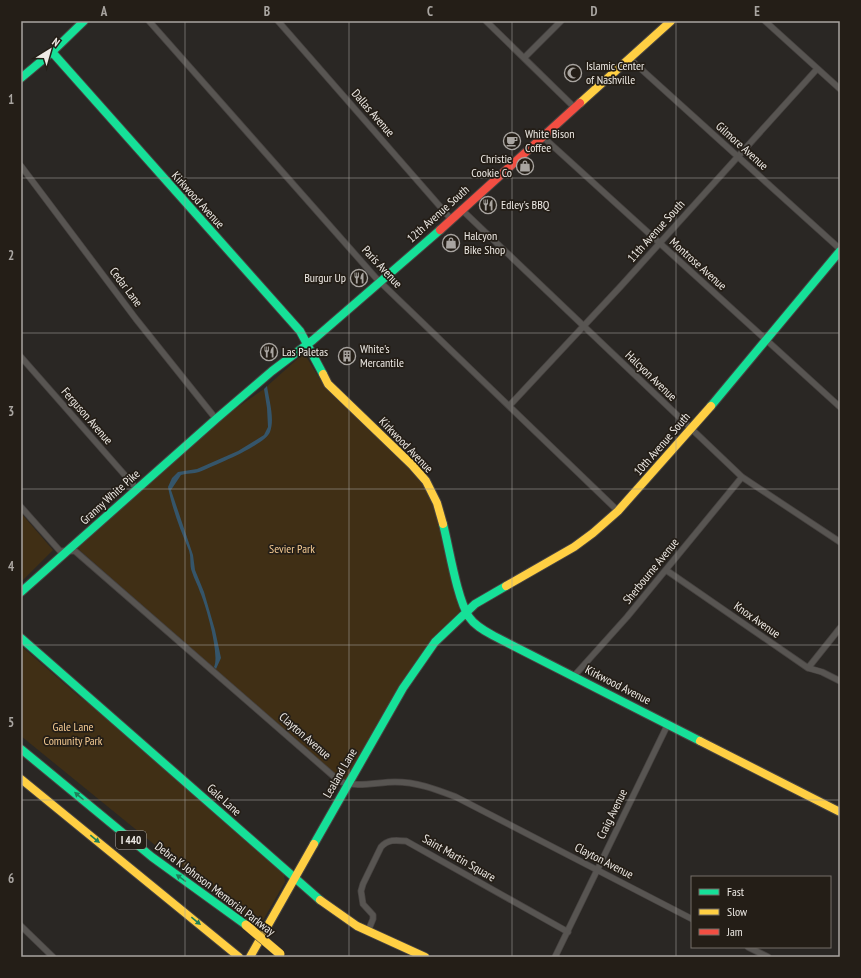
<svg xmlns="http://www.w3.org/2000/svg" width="861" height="978" viewBox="0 0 861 978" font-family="'PT Sans Narrow',sans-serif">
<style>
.green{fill:#402f15}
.water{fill:#35556a}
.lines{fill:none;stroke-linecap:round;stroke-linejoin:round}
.street-casing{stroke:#474341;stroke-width:7}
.fast-casing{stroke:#474341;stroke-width:10}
.slow-casing{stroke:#474341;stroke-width:10}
.jam-casing{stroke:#474341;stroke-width:10}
.street{stroke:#585552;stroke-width:5.5}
.fast{stroke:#16e098;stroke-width:8}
.slow{stroke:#ffcf43;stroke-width:8}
.jam{stroke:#f24e42;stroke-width:8}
.slow-bridge-casing{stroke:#474341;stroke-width:10;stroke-linecap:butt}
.slow-bridge{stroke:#ffcf43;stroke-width:9}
.oneway{fill:#1d7f58}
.grid{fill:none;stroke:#a9a5a1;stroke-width:1;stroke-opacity:0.55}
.labels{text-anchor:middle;stroke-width:3.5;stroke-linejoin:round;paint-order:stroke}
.shield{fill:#241e17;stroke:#b1aca6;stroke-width:1}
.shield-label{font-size:11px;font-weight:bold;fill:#ede9e4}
.poi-label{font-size:12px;fill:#ede9e4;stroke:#241e17;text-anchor:start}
.street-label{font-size:12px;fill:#ede9e4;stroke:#241e17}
.park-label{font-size:12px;fill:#f4ca92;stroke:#241e17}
.neatline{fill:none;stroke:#a9a5a1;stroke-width:1.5}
.grid-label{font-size:13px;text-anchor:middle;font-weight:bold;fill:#a9a5a1}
</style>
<rect width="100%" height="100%" fill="#2a2724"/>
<path class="green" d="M304,353l17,28 95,93c28,39 34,92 44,138l-22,21 -17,21 -15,22 -61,107 -268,-235 149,-133 38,-26z
M21,513l32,37 -32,32z
M21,646l60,52 13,8 190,168 1,8 -27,47 -237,-193z"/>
<path class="water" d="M267,386c2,14 8,33 3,46 -5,13 -57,34 -71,40 -5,2 -12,1 -18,3l-10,15 22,65 2,15 9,22 11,38 6,28 -5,11 -2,-2c6,-12 -8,-62 -14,-75 -2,-7 -6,-13 -8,-20 -3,-7 0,-16 -4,-24 -8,-19 -16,-40 -20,-61l4,-9 6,-6 19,-3 41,-18 26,-16 4,-8 -1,-19 -3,-19z"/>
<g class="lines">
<g class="street-casing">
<path id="street" d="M149,21l227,257 242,233
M278,21l173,198
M486,21l88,86
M765,21l75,68
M524,58l37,-37
M630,59l210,190
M543,137l297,270
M21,166l115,153 80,100
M461,209l281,268 98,65
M21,357l116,132
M509,406l112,-120 196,-217
M21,507l39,44h15l264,230c17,7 38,1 56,1 22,0 40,7 61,15l236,122
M666,570l142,98 14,4 18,9
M808,668l32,-40
M574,676l53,-59 115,-140
M21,926l32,31
M368,931l5,-12v-4l-10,-11 -2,-13 2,-7 18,-37c7,-8 15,-7 25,-6l162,91
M748,947l20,10
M555,957l113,-233"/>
</g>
<g class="fast-casing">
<path id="fast" d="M52,52l248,279 23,43
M21,78l31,-26 32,-31
M711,406l129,-155
M443,524c6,23 14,75 26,93 6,9 16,14 25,19l206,105
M21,592l195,-173 56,-48 41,-31 127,-110
M21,638l299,262
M21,749l131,108 94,68
M314,844l89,-156 32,-46 40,-38 31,-18"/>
</g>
<g class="slow-casing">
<path id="slow" d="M580,103l91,-82
M323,374l5,10 84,81 14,16 11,22 6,21
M506,586l68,-39 19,-14 25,-22 93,-105
M700,741l140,71
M21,779l218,178
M320,900l37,26 68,31
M250,957l64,-113"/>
</g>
<g class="jam-casing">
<path id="jam" d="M440,230l140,-127"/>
</g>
<use href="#street" class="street"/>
<use href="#fast" class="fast"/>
<use href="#slow" class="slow"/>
<use href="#jam" class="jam"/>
<g class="slow-bridge-casing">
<path id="slow-bridge" d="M246,925l34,29"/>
</g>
<use href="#slow-bridge" class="slow-bridge"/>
</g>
<defs><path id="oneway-solid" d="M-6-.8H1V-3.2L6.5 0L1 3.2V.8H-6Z"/></defs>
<g class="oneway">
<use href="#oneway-solid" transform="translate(79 796) rotate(-140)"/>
<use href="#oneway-solid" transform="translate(95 839) rotate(39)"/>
<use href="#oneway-solid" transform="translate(181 878) rotate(-144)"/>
<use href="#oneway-solid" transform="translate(196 921) rotate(39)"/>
</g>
<path class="grid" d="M185,21v936M349,21v936M512,21v936M676,21v936M21,178h819M21,333h819M21,489h819M21,645h819M21,800h819"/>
<defs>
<g id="mosque-ring" transform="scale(0.9)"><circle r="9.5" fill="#241e17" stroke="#a9a5a1" stroke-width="1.5"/><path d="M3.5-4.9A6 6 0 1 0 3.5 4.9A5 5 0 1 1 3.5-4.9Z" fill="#a9a5a1"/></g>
<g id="cafe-ring" transform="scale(0.9)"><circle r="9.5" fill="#241e17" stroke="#a9a5a1" stroke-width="1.5"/><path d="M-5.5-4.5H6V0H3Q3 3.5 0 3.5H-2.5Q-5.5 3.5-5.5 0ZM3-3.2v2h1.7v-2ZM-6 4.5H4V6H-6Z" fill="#a9a5a1"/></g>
<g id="shop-ring" transform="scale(0.9)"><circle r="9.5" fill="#241e17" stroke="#a9a5a1" stroke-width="1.5"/><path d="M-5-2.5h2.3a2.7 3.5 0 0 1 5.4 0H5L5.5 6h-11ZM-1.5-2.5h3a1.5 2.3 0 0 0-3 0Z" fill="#a9a5a1"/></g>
<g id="restaurant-ring" transform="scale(0.9)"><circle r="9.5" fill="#241e17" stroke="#a9a5a1" stroke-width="1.5"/><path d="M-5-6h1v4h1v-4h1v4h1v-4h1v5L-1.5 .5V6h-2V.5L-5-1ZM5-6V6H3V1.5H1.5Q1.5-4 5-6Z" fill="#a9a5a1"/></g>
<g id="building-ring" transform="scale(0.9)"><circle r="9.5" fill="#241e17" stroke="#a9a5a1" stroke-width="1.5"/><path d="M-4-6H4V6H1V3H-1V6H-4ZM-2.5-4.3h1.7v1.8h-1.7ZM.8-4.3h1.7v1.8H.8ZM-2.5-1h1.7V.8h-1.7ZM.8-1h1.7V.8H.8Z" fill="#a9a5a1"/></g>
</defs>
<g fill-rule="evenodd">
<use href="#mosque-ring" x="573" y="73"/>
<use href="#cafe-ring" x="512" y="141"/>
<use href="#shop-ring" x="525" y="166"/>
<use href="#restaurant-ring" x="488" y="205"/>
<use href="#shop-ring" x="451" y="243"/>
<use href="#restaurant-ring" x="359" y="278"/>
<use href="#restaurant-ring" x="269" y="352"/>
<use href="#building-ring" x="347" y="356"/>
</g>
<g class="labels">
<rect class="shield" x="116" y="831" width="30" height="18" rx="3"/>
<g class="shield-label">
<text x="131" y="844">I 440</text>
</g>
<g class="poi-label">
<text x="586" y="70">Islamic Center<tspan x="586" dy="14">of Nashville</tspan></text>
<text x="525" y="138">White Bison<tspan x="525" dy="14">Coffee</tspan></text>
<text x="512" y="163" text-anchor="end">Christie<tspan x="512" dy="14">Cookie Co</tspan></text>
<text x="501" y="209">Edley's BBQ</text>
<text x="464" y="240">Halcyon<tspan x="464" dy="14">Bike Shop</tspan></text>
<text x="346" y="282" text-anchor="end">Burgur Up</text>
<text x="360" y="353">White's<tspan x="360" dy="14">Mercantile</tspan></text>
<text x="282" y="356">Las Paletas</text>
</g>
<g class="street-label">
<text transform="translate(373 113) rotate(49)" y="4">Dallas Avenue</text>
<text transform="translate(742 146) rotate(42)" y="4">Gilmore Avenue</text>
<text transform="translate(198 200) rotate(48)" y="4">Kirkwood Avenue</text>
<text transform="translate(438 214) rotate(-42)" y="4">12th Avenue South</text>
<text transform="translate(656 231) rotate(-48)" y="4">11th Avenue South</text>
<text transform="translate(698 264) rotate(42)" y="4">Montrose Avenue</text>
<text transform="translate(382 267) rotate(47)" y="4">Paris Avenue</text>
<text transform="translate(126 287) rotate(53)" y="4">Cedar Lane</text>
<text transform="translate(651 376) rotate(44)" y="4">Halcyon Avenue</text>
<text transform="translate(87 416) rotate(49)" y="4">Ferguson Avenue</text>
<text transform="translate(662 444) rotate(-49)" y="4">10th Avenue South</text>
<text transform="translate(406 445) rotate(46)" y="4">Kirkwood Avenue</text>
<text transform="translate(110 497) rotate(-42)" y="4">Granny White Pike</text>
<text transform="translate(651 571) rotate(-51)" y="4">Sherbourne Avenue</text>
<text transform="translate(757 620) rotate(35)" y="4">Knox Avenue</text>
<text transform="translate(618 685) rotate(27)" y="4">Kirkwood Avenue</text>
<text transform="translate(305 736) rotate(41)" y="4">Clayton Avenue</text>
<text transform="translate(340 773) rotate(-60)" y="4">Lealand Lane</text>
<text transform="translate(224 800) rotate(42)" y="4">Gale Lane</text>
<text transform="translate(612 814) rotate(-64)" y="4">Craig Avenue</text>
<text transform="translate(459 858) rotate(30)" y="4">Saint Martin Square</text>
<text transform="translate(604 861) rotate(27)" y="4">Clayton Avenue</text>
<text transform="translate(215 889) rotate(37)" y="4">Debra K Johnson Memorial Parkway</text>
</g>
<g class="park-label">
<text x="292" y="553">Sevier Park</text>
<text x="73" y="731">Gale Lane<tspan x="73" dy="14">Comunity Park</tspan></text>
</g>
</g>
<rect width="861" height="978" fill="none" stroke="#241e17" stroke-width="44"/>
<rect x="691" y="876" width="140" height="72" fill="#241e17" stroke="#746f69"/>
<rect x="699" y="889" width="20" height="6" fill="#16e098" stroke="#746f69"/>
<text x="727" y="896" font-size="12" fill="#ede9e4">Fast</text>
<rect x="699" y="909" width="20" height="6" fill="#ffcf43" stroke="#746f69"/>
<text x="727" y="916" font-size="12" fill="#ede9e4">Slow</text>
<rect x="699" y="929" width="20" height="6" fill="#f24e42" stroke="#746f69"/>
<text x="727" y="936" font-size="12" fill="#ede9e4">Jam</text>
<g transform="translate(50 50) rotate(37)" stroke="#241e17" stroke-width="3" paint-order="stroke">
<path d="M0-3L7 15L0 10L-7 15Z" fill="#ede9e4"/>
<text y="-6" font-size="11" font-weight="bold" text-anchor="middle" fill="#ede9e4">N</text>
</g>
<rect x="22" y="22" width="817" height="934" class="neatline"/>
<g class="grid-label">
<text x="104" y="16">A</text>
<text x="267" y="16">B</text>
<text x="430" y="16">C</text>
<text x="594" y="16">D</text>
<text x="757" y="16">E</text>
<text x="11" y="104">1</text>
<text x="11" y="260">2</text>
<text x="11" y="416">3</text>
<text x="11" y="571">4</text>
<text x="11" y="727">5</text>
<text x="11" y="883">6</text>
</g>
</svg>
